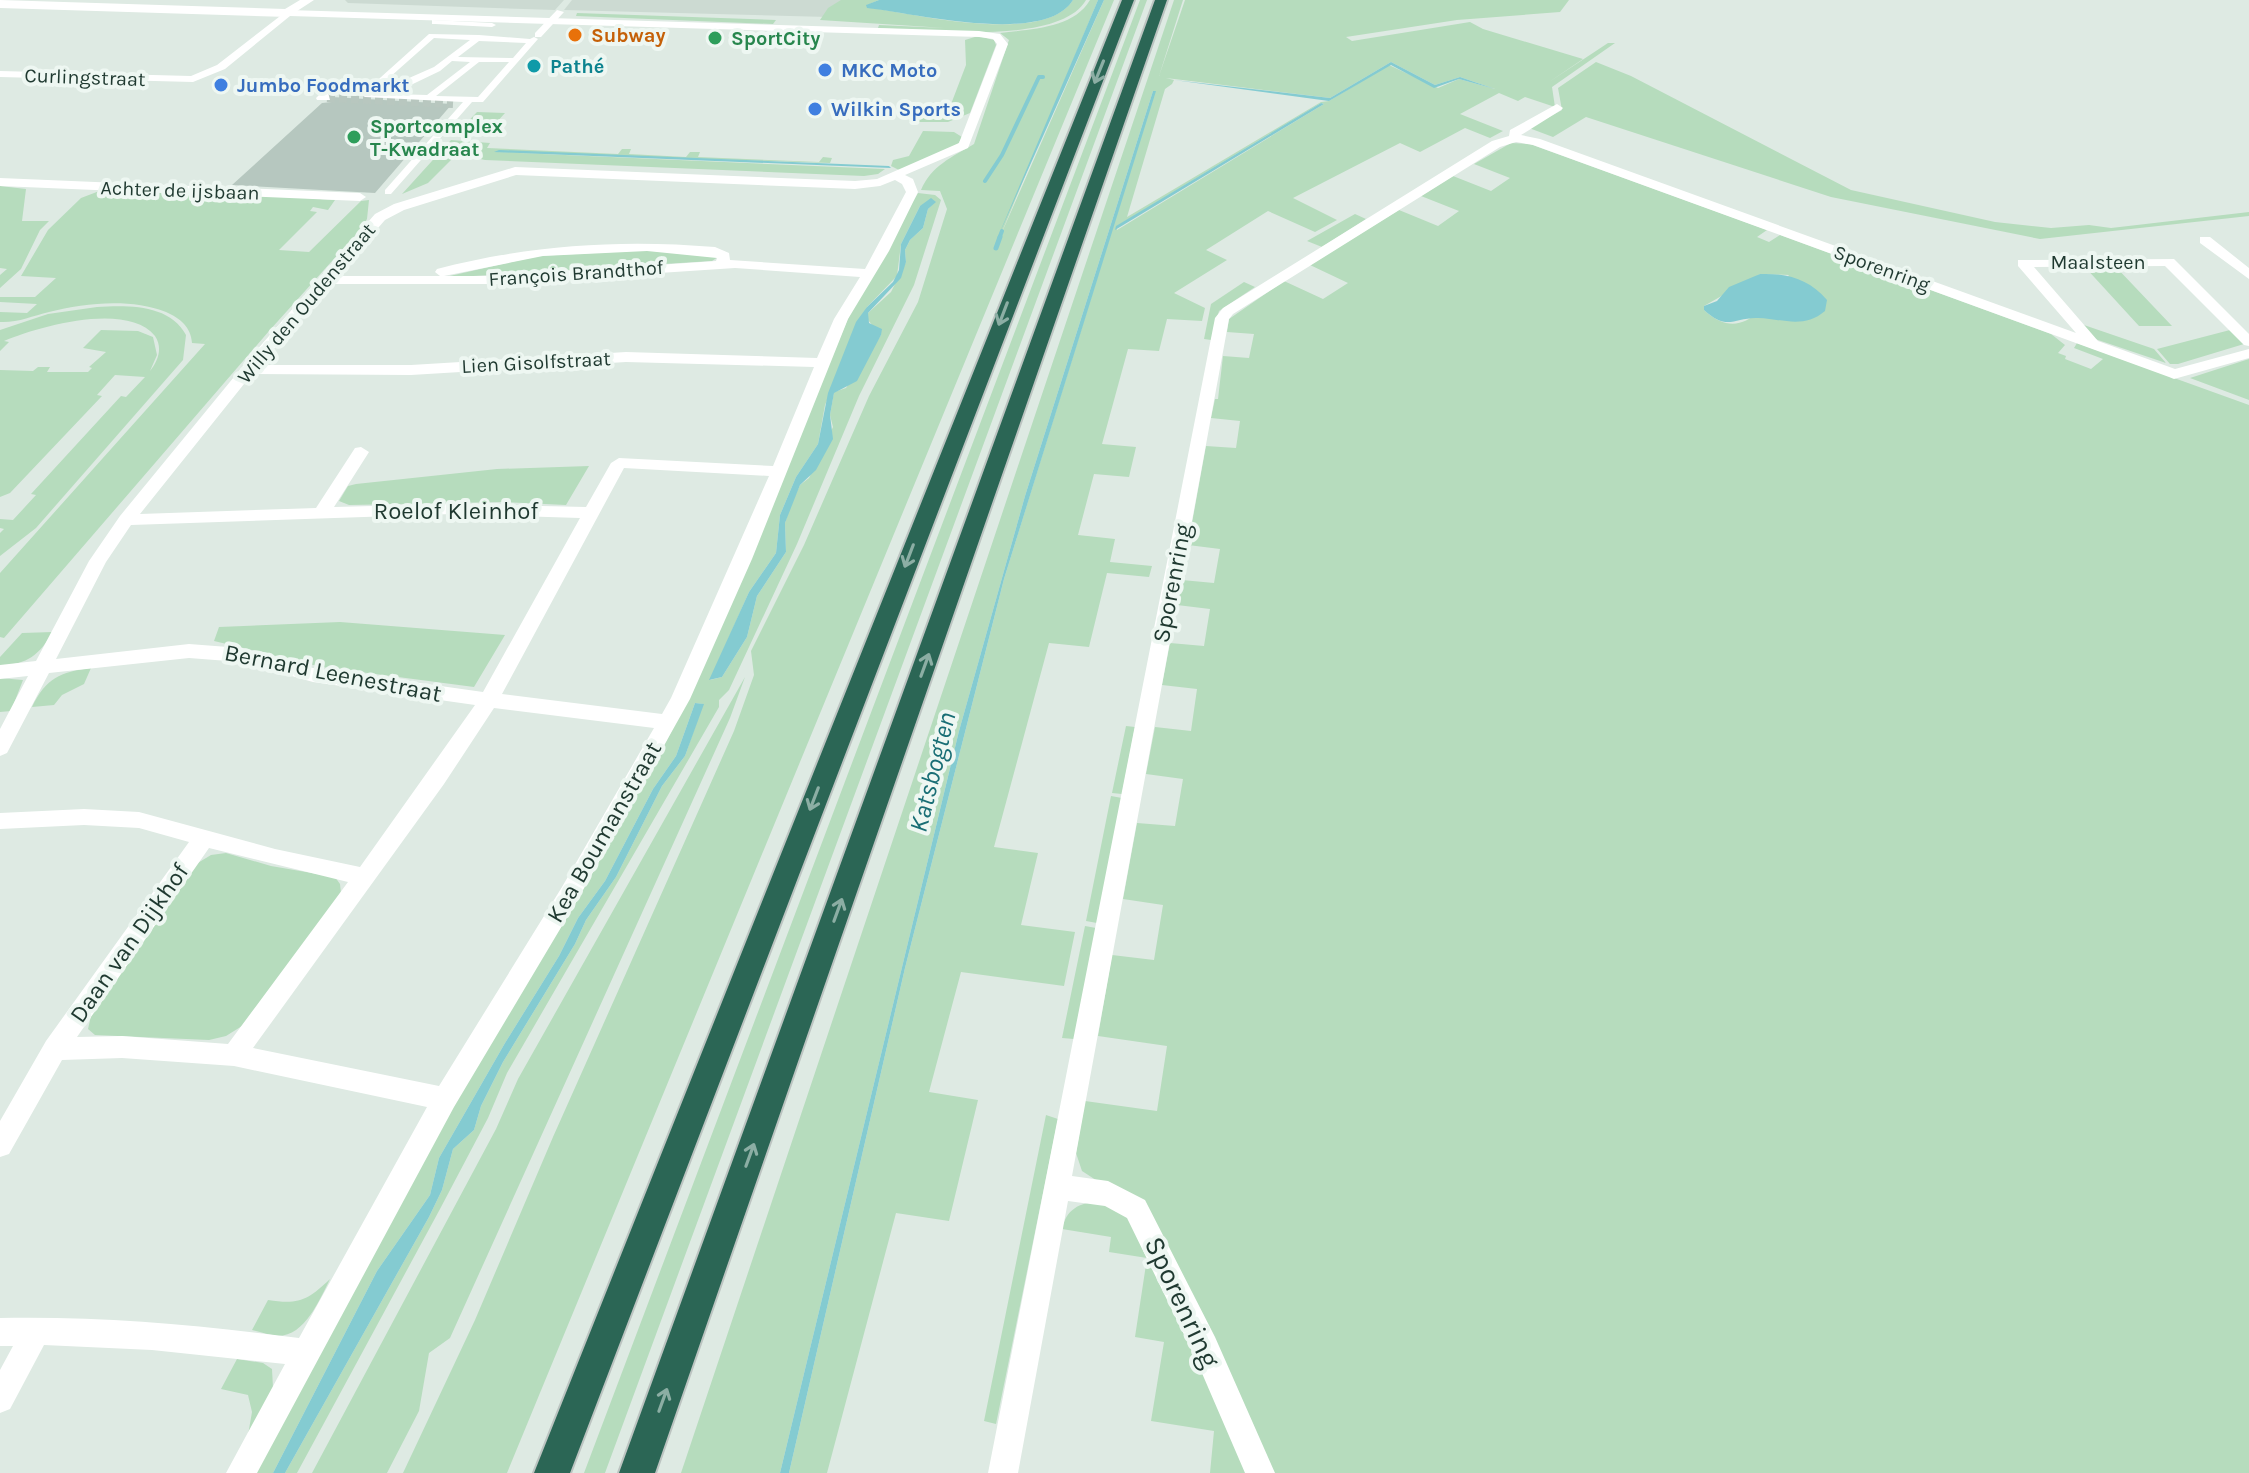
<svg xmlns="http://www.w3.org/2000/svg" width="2249" height="1473" viewBox="0 0 2249 1473" font-family="Karla,sans-serif">
<style>
.built{fill:#ccdad2}
.green{fill:#b6dcbd;fill-rule:evenodd}
.water{fill:#84cbd1}
.lines{fill:none;stroke-linecap:round;stroke-linejoin:round}
.stream-far1{stroke:#84cbd1;stroke-width:4}
.stream{stroke:#84cbd1;stroke-width:5}
.building{fill:#b6c7bf}
.pedestrian-tunnel{stroke:#b8c7bf;stroke-width:8;stroke-dasharray:8 4;stroke-linecap:butt}
.motorway-casing{stroke:#bcc4c1;stroke-width:4}
.pedestrian{fill:#fff;fill-rule:evenodd}
.minor{fill:#fff;fill-rule:evenodd}
.tertiary{fill:#fff;fill-rule:evenodd}
.motorway{fill:#2b6655;fill-rule:evenodd}
.oneway{stroke:#8caea4}
.food-dot{fill:#e8710a;stroke:#eef7f2;stroke-width:3}
.leisure-dot{fill:#2e9e5b;stroke:#eef7f2;stroke-width:3}
.culture-dot{fill:#0f9aa8;stroke:#eef7f2;stroke-width:3}
.shop-dot{fill:#3f7fe0;stroke:#eef7f2;stroke-width:3}
.labels{text-anchor:middle;stroke-width:8;stroke-linejoin:round;paint-order:stroke}
.far-food-label{font-size:20px;font-weight:bold;fill:#c56008;stroke:#eef7f2;text-anchor:start}
.far-leisure-label{font-size:20px;font-weight:bold;fill:#27864d;stroke:#eef7f2;text-anchor:start}
.far-culture-label{font-size:20px;font-weight:bold;fill:#0d838f;stroke:#eef7f2;text-anchor:start}
.far-shop-label{font-size:20px;font-weight:bold;fill:#366cbe;stroke:#eef7f2;text-anchor:start}
.far-street-label{font-size:20px;fill:#1f3930;stroke:#eef7f2}
.street-label{font-size:24px;fill:#1f3930;stroke:#eef7f2}
.water-label{font-size:26px;font-style:italic;fill:#196e75;stroke:#eef7f2}
.near-street-label{font-size:28px;fill:#1f3930;stroke:#eef7f2}
</style>
<rect width="100%" height="100%" fill="#deeae3"/>
<path class="built" d="M345,0h219l-9,10 -207,-7z
M572,0h303l-47,17 -264,-7z"/>
<path class="green" d="M841,0h38l-12,5v2c47,7 177,39 206,-7h13c-26,46 -162,30 -208,28l1,-3 66,3 -125,-8 8,-12z
M1090,0h8l-99,239 105,-239h10l-607,1473h-104l72,-153 78,-183 181,-406 20,-56 -3,-24 53,-106 65,-149 49,-94 29,-93 -7,-18 -19,-1c10,-24 31,-33 53,-46l35,-104 -9,-7c30,-4 73,-4 90,-33z
M1140,0h7l-542,1473h-21z
M1174,0h9l-24,76 26,-76h384l-9,12 -103,8 -111,17 6,4 118,-19 13,7 100,30 -34,23 59,-39h7l-63,44 3,20 -30,-10 -7,4 -19,-8 -39,21 43,17 -13,7 -25,-10 -45,24 -20,-9 -107,55 44,22 -22,12 -47,-21 -62,39 21,10 -53,33 31,15 -3,13 -35,-2 -8,32 -31,-2 -26,95 34,3 -7,30 -35,-3 -16,61 37,4 -5,23 42,4 -3,11 -42,-4 -18,74 -40,-4 -55,204 44,6 -17,72 54,7 -11,54 -103,-14 -32,120 49,8 -29,121 -53,-8 -69,260h-38l116,-505 99,-389 151,-488h-2l-128,405 -66,235 -179,742h-99zM1391,62l44,23 25,-8 35,12 -36,-10 -21,9 -49,-23 -60,36 -8,1 -194,115 38,-128 7,-5 2,-4 -8,-2 164,20zM1321,103l3,1 -207,126v-4z
M577,13l199,7 -3,4 -197,-8z
M978,36l16,4 2,5 -26,68 -22,9h-39v-6l31,1 3,-5h5l18,-47 -1,-25z
M1596,62l35,14 220,114 144,32 56,6 38,-3 22,3 138,-16v4l-209,23 -209,-42 -245,-80 -33,20 -24,-9 33,-18 -4,-22z
M477,112l28,1 -18,20 -28,-2z
M923,131l31,1 8,5 -5,9 -58,24 -8,-4 2,-6 16,-4z
M451,140l39,3 -3,5 131,6 4,-5h9l-2,5 57,3 4,-5h10l-2,5 121,5 4,-5 9,1 -2,5 59,2 -394,-13 390,17 -7,5 -14,2 -379,-16 -28,-6 -29,29 -26,11z
M1511,143l19,1 237,86 -10,7 12,5 11,-7 271,99 14,11 -7,8 8,3 -1,3 26,10 12,-10 -29,-11 3,-5 172,62v1068h-977l-119,-256 -71,-46 -6,-18 9,-52 72,10 10,-65 -69,-10 14,-81 42,5 9,-55 -40,-6 14,-76 38,3 8,-47 -37,-5 9,-47 36,4 6,-42 -35,-4 8,-42 34,3 6,-37 -33,-4 5,-25 32,3 6,-34 -32,-4 18,-99 30,2 4,-27 -29,-3 4,-19h3l5,-43 26,2 5,-24 -27,-2 2,-13 55,-38 39,18 25,-16 -38,-18 89,-55 39,16 21,-15 -38,-15 32,-20 38,15 19,-13 -36,-14zM1760,274l29,1c-22,28 -46,71 -85,35v-4z
M0,186l26,3 -4,32h27l-9,9 -19,39 -21,19v-13l7,-6 -7,-1z
M102,190l26,1 -6,5 4,1c16,-13 178,1 209,3l-7,10 -15,-3 -3,4 7,1 -38,38 30,2 52,-51 8,-1 -2,19 -7,11 -91,101 -265,307 -4,-1v-64l205,-229 -13,-1c-1,-16 -12,-25 -26,-31 -36,-14 -81,-9 -117,0 -17,4 -32,11 -49,10v-10l27,1 10,-9 -37,-2v-5h35l21,-19 -35,-2 27,-46 33,-32z
M918,193l17,2 6,5 -27,85 -55,111 -62,148 -68,146 -10,10v7l-212,366 -19,45 -48,91 -143,264h-12l144,-256 13,-27 11,-41 21,-19 7,-24 22,-44 72,-118 11,-24 30,-43 46,-91 23,-30 18,-52 -8,-1 -19,53 -23,33 -48,92 -27,37 -19,38 -54,87 -66,115 -9,37 -53,76 -104,202h-18l155,-292 252,-431 24,-48 169,-400zM935,202l-7,7 -5,19 -13,12 -5,10 1,12 -15,30 -23,21 -1,6 14,16 -35,53 -12,4 -4,23 3,12 -24,51 -9,7 -10,22 -5,16 1,29 -29,44 -10,41 -25,40 -12,3 39,-88 27,-39 4,-38 16,-38 22,-33 7,-39 42,-98 30,-31 4,-32 19,-38z
M1355,214l11,5 -44,28 -15,-6z
M670,249l48,8 -6,4 -271,17 97,-22z
M2084,266h31l57,60h-33z
M1244,282l11,5 -36,24 -8,29 -7,-1 7,-35z
M97,307c30,-2 73,-3 89,28l-3,25 -147,168 -36,28v-23l4,-4 -4,-1v-9l13,1 23,-25 -5,-1 90,-98 5,1 19,-20 -30,-2 -18,20 5,1 -92,97 -10,4v-127l33,1 5,-4h12l-3,5h41l4,-4 -3,-1 17,-15 -23,-4 18,-18 37,1 15,6 4,18 -7,16c8,-10 13,-23 5,-35 -28,-35 -118,-9 -151,5l5,1 -9,9v-21l48,-16z
M2081,324l73,25 12,14 -71,-24z
M2230,330l14,14 -66,20h-8l-13,-15z
M2249,359v41l-59,-22z
M589,466l-23,39 -62,-3 -155,3 -10,-4 9,-15 8,-2 141,-15z
M340,622l165,13 -31,52 -152,-20 -108,-26 5,-14z
M53,632c-14,23 -25,32 -53,34v-9l22,-24z
M91,668l-7,16 -22,11 -8,10 -22,2c14,-29 28,-35 59,-39z
M745,677l-15,41 -280,620 -21,15 -10,58 -32,62h-75l184,-344 22,-50z
M0,678l23,2 -12,31 -11,1z
M1126,726l9,1 -13,67 -10,-1z
M1111,796l11,2 -25,125 -11,-2z
M226,853l45,13 64,11 5,7 1,9 -99,133 -16,10 -17,4 -114,-5 -7,-6 3,-13 105,-152 15,-9z
M1085,926l11,2 -22,111 -12,-1z
M1046,1115l12,4 -62,305 -12,-3z
M1099,1202l31,15 120,256h-40l4,-42 -63,-10 13,-79 -29,-5 12,-79 -38,-6 2,-15 -49,-8c4,-19 17,-27 37,-27z
M330,1279c-10,20 -25,57 -52,57 -8,-1 -18,-4 -26,-6l16,-30c31,5 40,0 62,-21z
M237,1359l26,4 9,6 1,19 -25,47 4,-23 -4,-17 -27,-6z"/>
<path class="water" d="M879,0h194c-28,46 -159,13 -206,8l-1,-3z
M1098,0h6l-107,239z
M1391,62l44,23 25,-8 35,12 -36,-10 -25,9 -43,-23 -62,36 -155,-21 156,18z
M1153,91h3l-152,488 -99,389 -116,505h-9l179,-742 66,-235z
M1321,103l3,1 -209,126 1,-4z
M499,150l390,16 2,2 -397,-16z
M931,198l5,4 -8,7 -5,19 -13,12 -5,10 1,12 -5,16 -33,35 1,10 13,6 -1,6 -24,46 -23,12 -4,22 3,24 -17,31 -16,15 -15,38 1,29 -29,44 -10,41 -25,40 -13,3 40,-88 27,-39 4,-38 16,-38 22,-33 10,-51 28,-71 11,-15 26,-25 6,-12 2,-26 19,-38z
M1760,274c27,-1 49,5 67,26l-2,11c-21,18 -42,8 -67,7 -24,-1 -30,14 -54,-8v-4l13,-5 12,-14z
M695,703l9,1 -19,52 -23,30 -46,91 -30,43 -11,24 -72,118 -22,44 -7,24 -21,19 -11,41 -13,27 -144,256h-12l104,-202 53,-76 9,-37 66,-115 54,-87 19,-38 27,-37 48,-92 23,-33z"/>
<g class="lines">
<path class="stream-far1" d="M985,181l17,-26 37,-78h4
M999,239l3,-8"/>
<path class="stream" d="M996,248l4,-11"/>
</g>
<path class="building" d="M332,97l120,7 -77,89 -143,-8 90,-82 10,-1z"/>
<g class="lines">
<path class="pedestrian-tunnel" d="M327,98l126,6"/>
<g class="motorway-casing">
<path id="motorway" d="M1122,0h12l-564,1473h-36z
M1155,0h12l-512,1473h-36z"/>
</g>
<path class="pedestrian" d="M557,10l7,2 -23,25h-6v-4z
M432,20l60,3 4,2 -4,2 -57,-3h-3z
M429,34l50,1 51,4 4,-2 4,2 -55,63h-11l-81,92h-6v-4l78,-88 -98,-5 -4,-2zM434,38l36,2 -36,27 -43,19 -8,7h-11zM479,41l47,2 -13,15 -55,-1zM452,61l18,1 -43,33 -35,-1 48,-23zM479,62h30l-31,35 -42,-1z
M322,92h6l2,8h-13l-1,-2z"/>
<path class="minor" d="M288,10l691,21 21,3 8,10 -40,104 -63,27 8,4 5,13 -29,59 -41,68 -96,240 -62,140 -112,200 -124,208 -197,366h-31l59,-109 -133,-14 -108,-5 -34,64 -10,4v-43l13,-24h-13v-28c100,-2 200,7 299,20l128,-231 -193,-41 -112,-8 -60,2 -53,94 -9,3v-36l46,-80 143,-199 -50,-14 -55,-3 -84,4v-16l84,-4 55,3 136,37 85,18 115,-162 -162,-23 -72,-20 -52,-4 -140,15 -42,80 -7,3v-27l28,-53 -28,3v-14l36,-4 53,-100 31,-45 123,-150 132,-152 19,-10 121,-37 340,14 22,-2 82,-36 38,-99 -4,-5 -14,-2 -689,-21 -65,53 -32,13 -193,-5v-6l191,5 26,-11zM516,175l339,14 25,-3 15,-6 7,4 4,8 -41,77 -135,-9 -1,-7 -14,-6c-95,-8 -186,-2 -278,22l-2,3 5,4h-104l49,-56 19,-10zM647,251l70,7 -1,3 -222,15h-50l99,-20zM735,268l125,9 -26,42 -17,39 -191,-6 -215,13h-151l69,-81h165zM626,362l188,5 -41,99 -154,-8 -8,5 -25,44 -134,-3 -118,3 35,-55 -8,-5 -6,1 -39,60 -176,6 112,-140 159,1zM624,468l145,8 -98,222 -9,16 -160,-20zM452,514l128,4 -97,174 -170,-24 -72,-20 -52,-4 -133,15 50,-97 25,-37zM494,708l160,20 -92,159 -123,199 -186,-38 191,-264zM209,848l139,34 -120,162 -106,-8 -45,1z
M1557,104l6,4 -2,2 -40,25 19,4 536,194 -58,-67v-6l156,-1 75,75v12l-5,-1 -79,-79 -131,1 64,74 77,28 74,-20v9l-75,21 -5,-2 -636,-232 -17,-3 -16,5 -267,167 -4,5 -157,857 36,5 37,19 70,137 60,136h-30l-50,-116 -68,-139 -22,-12 -37,-5 -50,272h-30l227,-1155 8,-10 269,-167 17,-5 1,-6z
M0,178l360,15 6,4 -6,4 -360,-15z
M2200,237h10l39,31v11l-49,-36z"/>
<path class="tertiary" d="M0,0l285,9 15,-9h14l-26,17 -288,-9z"/>
<use href="#motorway" class="motorway"/>
</g>
<defs><path id="oneway-shaft" d="M-6 0H5M1.5-3L5.5 0L1.5 3" fill="none" stroke-width="1.6" stroke-linecap="round" stroke-linejoin="round" transform="scale(2)"/></defs>
<g class="oneway">
<use href="#oneway-shaft" transform="translate(1099 72) rotate(112)"/>
<use href="#oneway-shaft" transform="translate(1003 314) rotate(111)"/>
<use href="#oneway-shaft" transform="translate(909 556) rotate(111)"/>
<use href="#oneway-shaft" transform="translate(925 665) rotate(-70)"/>
<use href="#oneway-shaft" transform="translate(814 799) rotate(111)"/>
<use href="#oneway-shaft" transform="translate(838 910) rotate(-70)"/>
<use href="#oneway-shaft" transform="translate(750 1155) rotate(-70)"/>
<use href="#oneway-shaft" transform="translate(663 1400) rotate(-70)"/>
</g>
<circle class="food-dot" cx="575" cy="35" r="8"/>
<g class="leisure-dot">
<circle cx="715" cy="38" r="8"/>
<circle cx="354" cy="137" r="8"/>
</g>
<circle class="culture-dot" cx="534" cy="66" r="8"/>
<g class="shop-dot">
<circle cx="825" cy="70" r="8"/>
<circle cx="221" cy="85" r="8"/>
<circle cx="815" cy="109" r="8"/>
</g>
<g class="labels">
<g class="far-food-label">
<text x="591" y="42">Subway</text>
</g>
<g class="far-leisure-label">
<text x="731" y="45">SportCity</text>
<text x="370" y="133">Sportcomplex<tspan x="370" dy="23">T-Kwadraat</tspan></text>
</g>
<g class="far-culture-label">
<text x="550" y="73">Pathé</text>
</g>
<g class="far-shop-label">
<text x="841" y="77">MKC Moto</text>
<text x="237" y="92">Jumbo Foodmarkt</text>
<text x="831" y="116">Wilkin Sports</text>
</g>
<g class="far-street-label">
<text transform="translate(85 77) rotate(2)" y="7">Curlingstraat</text>
<text transform="translate(180 190) rotate(2)" y="7">Achter de ijsbaan</text>
<text x="2098" y="269">Maalsteen</text>
<text transform="translate(1882 268) rotate(20)" y="7">Sporenring</text>
<text transform="translate(576 273) rotate(-4)" y="7">François Brandthof</text>
<text transform="translate(306 303) rotate(-50)" y="7">Willy den Oudenstraat</text>
<text transform="translate(536 362) rotate(-3)" y="7">Lien Gisolfstraat</text>
</g>
<g class="street-label">
<text x="456" y="519">Roelof Kleinhof</text>
<text transform="translate(1172 583) rotate(-79)" y="8">Sporenring</text>
<text transform="translate(333 673) rotate(11)" y="8">Bernard Leenestraat</text>
<text transform="translate(604 832) rotate(-60)" y="8">Kea Boumanstraat</text>
<text transform="translate(129 943) rotate(-55)" y="8">Daan van Dijkhof</text>
</g>
<g class="water-label">
<text transform="translate(932 772) rotate(-76)" y="9">Katsbogten</text>
</g>
<g class="near-street-label">
<text transform="translate(1183 1302) rotate(65)" y="10">Sporenring</text>
</g>
</g>
</svg>
